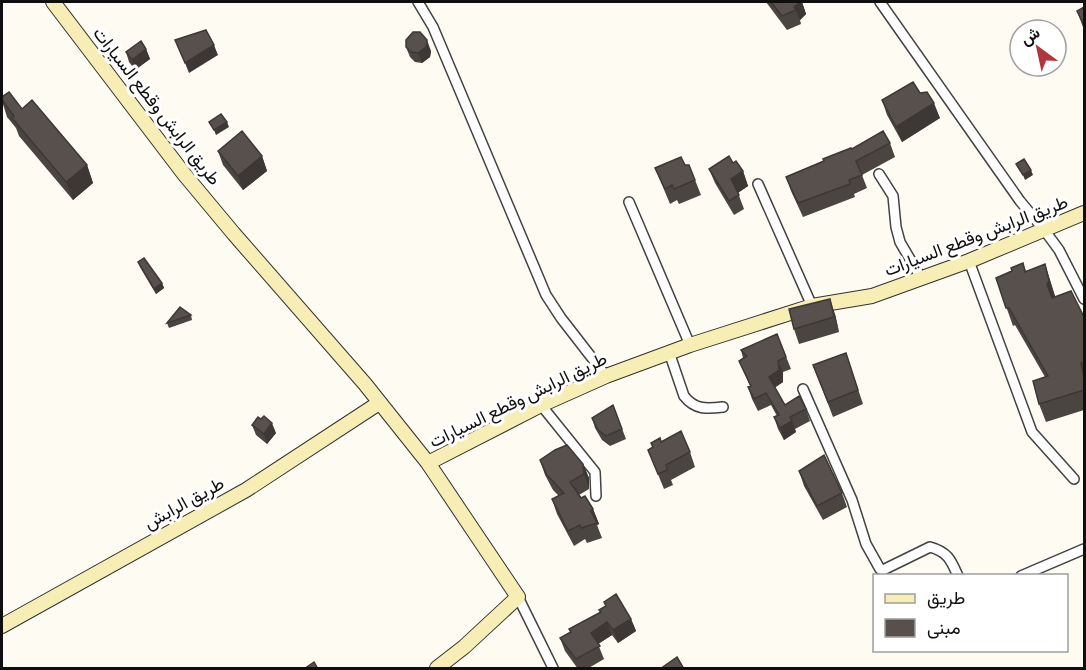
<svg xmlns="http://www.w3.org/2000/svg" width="1086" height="670" viewBox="0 0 1086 670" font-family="'Crimson Pro',Vazirmatn,serif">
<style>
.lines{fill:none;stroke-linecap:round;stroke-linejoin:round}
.street-casing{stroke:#424242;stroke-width:12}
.secondary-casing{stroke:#313131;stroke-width:16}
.street{stroke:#fff;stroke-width:9}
.secondary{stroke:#f7eeb5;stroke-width:14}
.wall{fill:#4b4542}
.shaded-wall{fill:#3d3836}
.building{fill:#57504d;stroke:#3d3836;stroke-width:1.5}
.labels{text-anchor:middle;stroke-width:6;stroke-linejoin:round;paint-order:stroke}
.street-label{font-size:18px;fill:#0f0f0f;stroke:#fff}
</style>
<rect width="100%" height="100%" fill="#fefbf3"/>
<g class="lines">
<g class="street-casing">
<path id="street" d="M418,2l15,25 113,268 15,23 45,58
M880,2l140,199 25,30 14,19 25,49
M879,174l14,22 3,31 4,15 21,36
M758,184l54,122
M629,202l61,143
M969,261l63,171 42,47
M669,352l15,44c11,14 23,13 39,11
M803,389l49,111 14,44 14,25 3,1 47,-23c18,5 21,13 28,29
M541,405l54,67 1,24
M1021,576l63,-27
M518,597l35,71"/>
</g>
<g class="secondary-casing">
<path id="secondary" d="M53,2l131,172 50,60 131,150 63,79 113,-58 65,-29 84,-31 122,-39 60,-10 97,-35 115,-48
M428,463l90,134 -54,50 -27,21
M2,626l244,-136 133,-87"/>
</g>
<use href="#street" class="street"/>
<use href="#secondary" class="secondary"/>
</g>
<path class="wall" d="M766,2h36l4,12 -6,6 1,4 -14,6z
M1084,7v23l-7,-19z
M406,47l25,4 -1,6 -8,6 -7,-1 -5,-5z
M146,49l4,10 -15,11 -6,-8 -3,-10z
M920,93l20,25 -38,24 -15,-27 -5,-15z
M2,97l20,12 65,56 6,18 -20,17 -54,-64 -3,-8 -9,-11 -5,-16z
M890,143l5,14 -33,18 5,13 -13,6 1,3 -52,20 -12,-26 -5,-14 66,-28z
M218,151l44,5 5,15 -24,19 -20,-25z
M733,163l10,8 5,15 -10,7 6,16 -10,6 -19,-32 -6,-14z
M685,165l10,15 6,15 -22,9 -2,-4 -7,4 -15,-36z
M138,262l24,21 2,5 -8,6 -16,-27z
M1023,263l3,8 19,-7 10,33 29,20v93l-38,12 -7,-18 6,-27 -30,-52 -2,1 -17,-48 16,-7z
M835,314l4,18 -40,12 -5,-15z
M191,315l1,5 -23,8 -2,-5z
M777,334l14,35 -8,3v10l-8,5 10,18 21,4 4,12 -15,8 1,3 -12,8 -6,-11 -4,-12 3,-1 -6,-11 -13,6 -6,-12 -4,-12 2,-1 -11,-25 4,-3 -2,-8z
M846,353l17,51 -30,13 -20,-52z
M613,405l13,34 -16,7 -8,-6 -7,-12 -3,-10z
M252,425l24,8 -9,11 -11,-9z
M661,442l29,10 5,15 -24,13 2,5 -9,4 -16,-39 4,-3 -1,-4z
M540,460l43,4 6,14v11l-10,6 14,14 6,15 -2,1 5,13 -15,5 -2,-4 -11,7 -17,-32 -5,-15 7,-3 -6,-6 -8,-15z
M799,471l43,22 5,14 -24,13 -19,-34z
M599,610l32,9 5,12 -18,12 -6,-8 -14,9 6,15 -17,10h-9l-13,-18 -5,-13 10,-6 -1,-3 31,-16z"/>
<path class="shaded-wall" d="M800,2h2l4,12 -6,6 -6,-13z
M427,40l4,11 -1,6 -8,6 -4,-10z
M214,45l4,10 -29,18 -4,-10z
M146,49l4,10 -15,11 -3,-10z
M934,103l6,15 -38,24 -6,-15z
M227,122l2,5 -13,8 -2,-5z
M262,156l5,15 -24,19 -5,-14z
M87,165l6,18 -20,17 -7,-18z
M1031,170l2,5 -8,5 -2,-5z
M743,171l5,15 -12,8 -5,-15z
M1045,264l11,35 -2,3 -7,-18z
M162,283l2,5 -8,6 -2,-5z
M830,299l5,15 4,18 -5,-15z
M778,361l5,11v10l-10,7 -4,-12z
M792,421l4,11 -12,8 -4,-12z
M272,423l4,10 -9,11 -3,-10z
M583,464l6,14v11l-5,-15z
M593,509l6,15 -2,1 -6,-14z
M631,619l5,12 -18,12 -5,-13z
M607,622l5,13 -17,11 -4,-13z"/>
<path class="building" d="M771,2h29l-6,5 2,3 -14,6z
M1084,7v18l-7,-14z
M206,30l8,15 -29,18 -10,-23z
M413,32h7l7,8 -1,7 -8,6 -7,-1 -5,-5v-7z
M141,41l5,8 -14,11 -6,-8z
M913,82l7,11 7,-1 7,11 -38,24 -14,-27z
M9,92l13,17 10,-9 55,65 -21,17 -54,-64 2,-2 -12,-16v-3z
M221,114l6,8 -13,8 -5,-8z
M242,131l20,25 -24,20 -20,-25z
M883,131l7,12 -34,18 6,14 -13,5 1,4 -52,19 -12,-26 38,-16 -1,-2 28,-11 1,1z
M729,156l4,7 3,-2 7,10 -12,8 8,16 -10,6 -20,-32z
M681,157l4,8h4l6,15 -21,9 -2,-4 -7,4 -10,-21z
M1024,159l7,11 -8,5 -7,-11z
M144,258l18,25 -8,6 -16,-27z
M1023,263l2,9 20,-8 4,17 -2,3 5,14 19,-7 13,26v45l-3,1 3,15v12l-45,14 -6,-23 15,-5 -39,-68h-3l-10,-30 16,-7 -1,-3z
M830,299l4,18 -40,12 -5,-20z
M180,307l11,8 -24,8z
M777,334l9,23 -8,4 1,9 -10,7 16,28 14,-9 7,13 -16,8 2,4 -12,7 -6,-11 5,-2 -13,-22 -12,6 -6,-12 3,-1 -12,-25 8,-5 -6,-6z
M846,353l12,37 -30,12 -15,-37z
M613,405l9,24 -16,7 -8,-6 -6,-12z
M264,416l8,7 -8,11 -12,-9 6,-8 3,2z
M681,431l9,21 -24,13 1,5 -9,4 -10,-24 5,-3 -2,-4 9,-5 1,4z
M567,445l16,19 1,10 -14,8 11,16 4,-2 8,13 -2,2 6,12 -16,5 -1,-3 -12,6 -16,-32 12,-6 -17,-18 -7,-15 15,-10z
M824,455l18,38 -25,13 -18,-35z
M616,594l15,25 -18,11 -6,-8 -16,11 9,13 -24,13 -16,-21 11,-6 -2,-3 32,-17 -2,-2 7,-4 -2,-4z
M677,657l7,12h-24z
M314,662l4,7h-14z"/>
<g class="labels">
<g class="street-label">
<text transform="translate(157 106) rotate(52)" y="6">طريق الرابش وقطع السيارات</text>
<text transform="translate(976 236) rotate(-21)" y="6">طريق الرابش وقطع السيارات</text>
<text transform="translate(518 400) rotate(-26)" y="6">طريق الرابش وقطع السيارات</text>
<text transform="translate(184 503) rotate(-29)" y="6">طريق الرابش</text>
</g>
</g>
<rect width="1086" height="670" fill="none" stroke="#0f0f0f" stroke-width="6"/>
<rect x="873" y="574" width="195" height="78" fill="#ffffff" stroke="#9f9f9f" stroke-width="1.5"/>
<rect x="885" y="594" width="30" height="9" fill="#f7eeb5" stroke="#9f9f9f" stroke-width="1.5"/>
<text x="927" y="604" font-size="18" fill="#0f0f0f">طريق</text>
<rect x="885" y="619" width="30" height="18" fill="#57504d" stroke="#9f9f9f" stroke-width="1.5"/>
<text x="927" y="634" font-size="18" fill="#0f0f0f">مبنى</text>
<g transform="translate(1038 48) rotate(327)"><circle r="28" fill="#ffffff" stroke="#9f9f9f" stroke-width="1.5"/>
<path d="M0-4.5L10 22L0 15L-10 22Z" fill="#b2353e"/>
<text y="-9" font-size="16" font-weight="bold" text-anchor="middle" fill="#0f0f0f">ش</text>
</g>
</svg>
